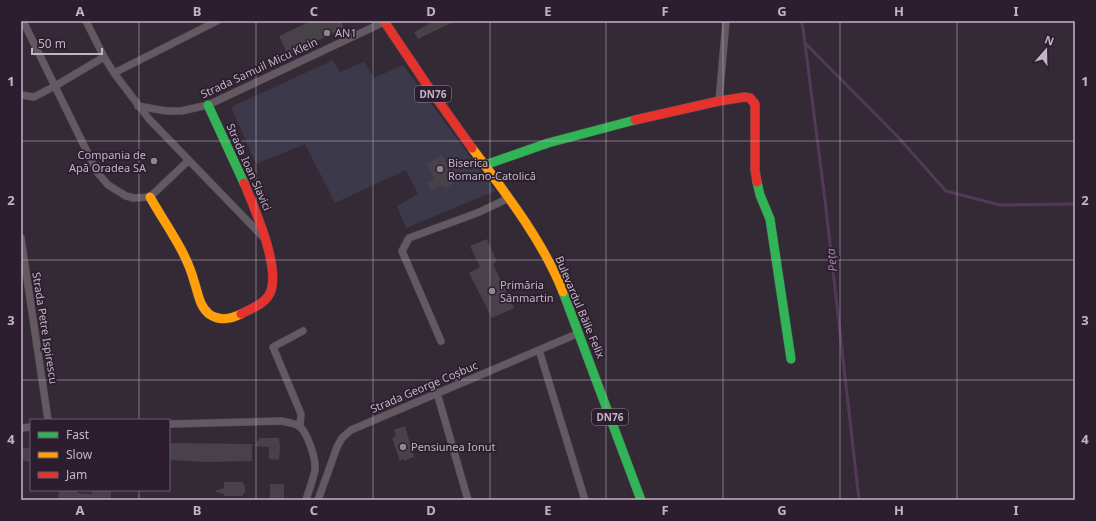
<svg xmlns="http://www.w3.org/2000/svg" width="1096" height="521" viewBox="0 0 1096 521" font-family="'Noto Sans',sans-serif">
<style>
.green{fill:#3c394b}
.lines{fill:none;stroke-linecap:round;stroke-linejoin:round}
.stream{stroke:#533958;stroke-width:3}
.building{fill:#49414a}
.street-casing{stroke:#4c464e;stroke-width:8}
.fast-casing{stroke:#4c464e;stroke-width:10}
.slow-casing{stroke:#4c464e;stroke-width:10}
.jam-casing{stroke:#4c464e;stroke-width:10}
.street{stroke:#625963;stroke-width:7}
.fast{stroke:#30b455;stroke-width:9}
.slow{stroke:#ff9f0a;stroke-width:9}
.jam{stroke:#e5322d;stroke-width:9}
.grid{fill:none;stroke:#c3b4c5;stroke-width:1;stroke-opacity:0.55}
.poi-dot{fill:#918493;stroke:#2c1e2e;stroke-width:1.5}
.labels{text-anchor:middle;stroke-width:3.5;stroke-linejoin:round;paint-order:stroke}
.shield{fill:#2c1e2e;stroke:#968798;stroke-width:1}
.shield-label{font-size:10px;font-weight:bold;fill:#c3b4c5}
.poi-label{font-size:11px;fill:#c3b4c5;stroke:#2c1e2e;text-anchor:start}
.street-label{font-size:11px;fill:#c3b4c5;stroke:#2c1e2e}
.water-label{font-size:12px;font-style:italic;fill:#a280a9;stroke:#2c1e2e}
.neatline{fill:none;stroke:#c3b4c5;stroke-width:1.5}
.grid-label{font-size:13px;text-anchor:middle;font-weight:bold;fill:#c3b4c5}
</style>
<rect width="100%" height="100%" fill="#332a35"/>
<path class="green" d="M333,60l7,12 24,-10 10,16 29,-13 92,126 -89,37 -9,-22 21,-12 -12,-24 -71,33 -30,-59 -49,20 -25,-57z"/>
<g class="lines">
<path class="stream" d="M801,21l2,7 22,172 34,300
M806,44l92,93 48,54 54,14 75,-1"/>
</g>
<path class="building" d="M311,21h30l3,7 -56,27 -9,-19z
M435,21h20l-37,18 -4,-7z
M442,155l11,18 -2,2 2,4v4l-6,5 -7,-3 -9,6 -4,-8 7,-4 -7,-15z
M487,239l10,23 -4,2 21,44 -22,10 -23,-45 11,-6 -10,-21z
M405,426l9,31 -10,4 -1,-2 -3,2 -8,-23 4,-2 -2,-6z
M260,438h19l1,10 -1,12 -10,-1v-12l-15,-1z
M169,443l83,1v17l-44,1 -39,-2z
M21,447l10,2v13l-10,-2z
M224,482h19v3h2v8h-2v3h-19v-2l-10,-3 10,-3z
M270,484h14v16h-14z
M59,490h18v3l15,1v-4h19v10h-53z"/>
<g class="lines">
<g class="street-casing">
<path id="street" d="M23,21l74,151 11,13 18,11 8,2 16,-1 38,-36
M86,21l18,36 10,16 35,46 113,117
M114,73l103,-52
M21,95l13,2 21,-11 49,-29
M719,101l7,-80
M138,106l28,5h15l27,-6 176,-83
M21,238l27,182
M441,341l-39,-90 7,-13 68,-25 32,-15
M539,350l46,150
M437,393l31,107
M169,424l112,-3c6,1 13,2 18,5 9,7 17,33 16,44 -2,10 -6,20 -9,30
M300,427l1,-13 -28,-67 30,-16
M21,428l10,-1
M318,500l19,-53 5,-9 9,-8 228,-97"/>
</g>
<g class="fast-casing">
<path id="fast" d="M208,105l36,78
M485,165l63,-22 87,-23
M757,182l3,13 10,24 21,140
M563,292l78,208"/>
</g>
<g class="slow-casing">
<path id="slow" d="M472,148c32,43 71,93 91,144
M150,197c15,27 36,54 44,84 4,11 5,25 15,33 10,7 22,5 32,0"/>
</g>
<g class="jam-casing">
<path id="jam" d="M384,21l43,64 45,63
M635,120l84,-19 26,-4 5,1 5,6v66l2,12
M241,314c9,-5 22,-9 28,-19 14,-23 -15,-88 -25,-112"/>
</g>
<use href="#street" class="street"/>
<use href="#fast" class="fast"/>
<use href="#slow" class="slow"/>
<use href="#jam" class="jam"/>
</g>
<path class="grid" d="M139,21v399M256,21v479M373,21v479M490,21v479M606,21v479M723,21v479M840,21v479M957,21v479M21,141h1054M21,260h1054M21,380h1054M139,490v10"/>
<g class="poi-dot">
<circle cx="327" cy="33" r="4"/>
<circle cx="154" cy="161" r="4"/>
<circle cx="440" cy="169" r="4"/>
<circle cx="492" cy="291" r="4"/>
<circle cx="403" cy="447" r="4"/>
</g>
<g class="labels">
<g class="shield">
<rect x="415" y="86" width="36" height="16" rx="3"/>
<rect x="592" y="409" width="36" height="16" rx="3"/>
</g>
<g class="shield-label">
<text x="433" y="98">DN76</text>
<text x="610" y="421">DN76</text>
</g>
<g class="poi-label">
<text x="335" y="37">AN1</text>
<text x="146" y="159" text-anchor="end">Compania de<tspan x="146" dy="13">Apă Oradea SA</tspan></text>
<text x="448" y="167">Biserica<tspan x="448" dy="13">Romano-Catolică</tspan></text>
<text x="500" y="289">Primăria<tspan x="500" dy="13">Sânmartin</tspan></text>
<text x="411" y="451">Pensiunea Ionut</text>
</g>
<g class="street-label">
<text transform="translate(259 68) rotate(-25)" y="4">Strada Samuil Micu Klein</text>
<text transform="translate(249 167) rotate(66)" y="4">Strada Ioan Slavici</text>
<text transform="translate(580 307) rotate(67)" y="4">Bulevardul Băile Felix</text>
<text transform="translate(45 328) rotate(81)" y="4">Strada Petre Ispirescu</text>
<text transform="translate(424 387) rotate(-23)" y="4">Strada George Coșbuc</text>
</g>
<g class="water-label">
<text transform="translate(832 260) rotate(-96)" y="4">Peța</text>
</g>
</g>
<rect width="1096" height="521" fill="none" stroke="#2c1e2e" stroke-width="44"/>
<rect x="30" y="419" width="140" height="72" fill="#2c1e2e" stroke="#685a6a"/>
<rect x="38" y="432" width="20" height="6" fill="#30b455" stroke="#685a6a"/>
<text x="66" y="439" font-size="12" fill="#c3b4c5">Fast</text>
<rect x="38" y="452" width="20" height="6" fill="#ff9f0a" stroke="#685a6a"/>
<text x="66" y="459" font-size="12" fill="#c3b4c5">Slow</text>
<rect x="38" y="472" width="20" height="6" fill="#e5322d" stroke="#685a6a"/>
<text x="66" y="479" font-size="12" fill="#c3b4c5">Jam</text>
<g transform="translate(1046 50) rotate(20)" stroke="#2c1e2e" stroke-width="3" paint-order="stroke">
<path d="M0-3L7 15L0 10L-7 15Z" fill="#c3b4c5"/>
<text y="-6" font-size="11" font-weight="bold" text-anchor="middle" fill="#c3b4c5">N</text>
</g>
<path d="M32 48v6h70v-6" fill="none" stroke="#c3b4c5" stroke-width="2"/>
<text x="38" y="48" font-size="12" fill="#c3b4c5" stroke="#2c1e2e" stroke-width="3" paint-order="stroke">50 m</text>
<rect x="22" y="22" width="1052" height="477" class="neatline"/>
<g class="grid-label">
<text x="80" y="16">A</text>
<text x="197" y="16">B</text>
<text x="314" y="16">C</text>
<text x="431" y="16">D</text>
<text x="548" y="16">E</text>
<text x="665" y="16">F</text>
<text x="782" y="16">G</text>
<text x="899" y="16">H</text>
<text x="1016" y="16">I</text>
<text x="11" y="86">1</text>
<text x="1085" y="86">1</text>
<text x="11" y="205">2</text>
<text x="1085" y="205">2</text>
<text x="11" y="325">3</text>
<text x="1085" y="325">3</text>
<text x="11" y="444">4</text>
<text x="1085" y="444">4</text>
<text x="80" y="515">A</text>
<text x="197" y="515">B</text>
<text x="314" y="515">C</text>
<text x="431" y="515">D</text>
<text x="548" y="515">E</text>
<text x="665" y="515">F</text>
<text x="782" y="515">G</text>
<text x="899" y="515">H</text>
<text x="1016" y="515">I</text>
</g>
</svg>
